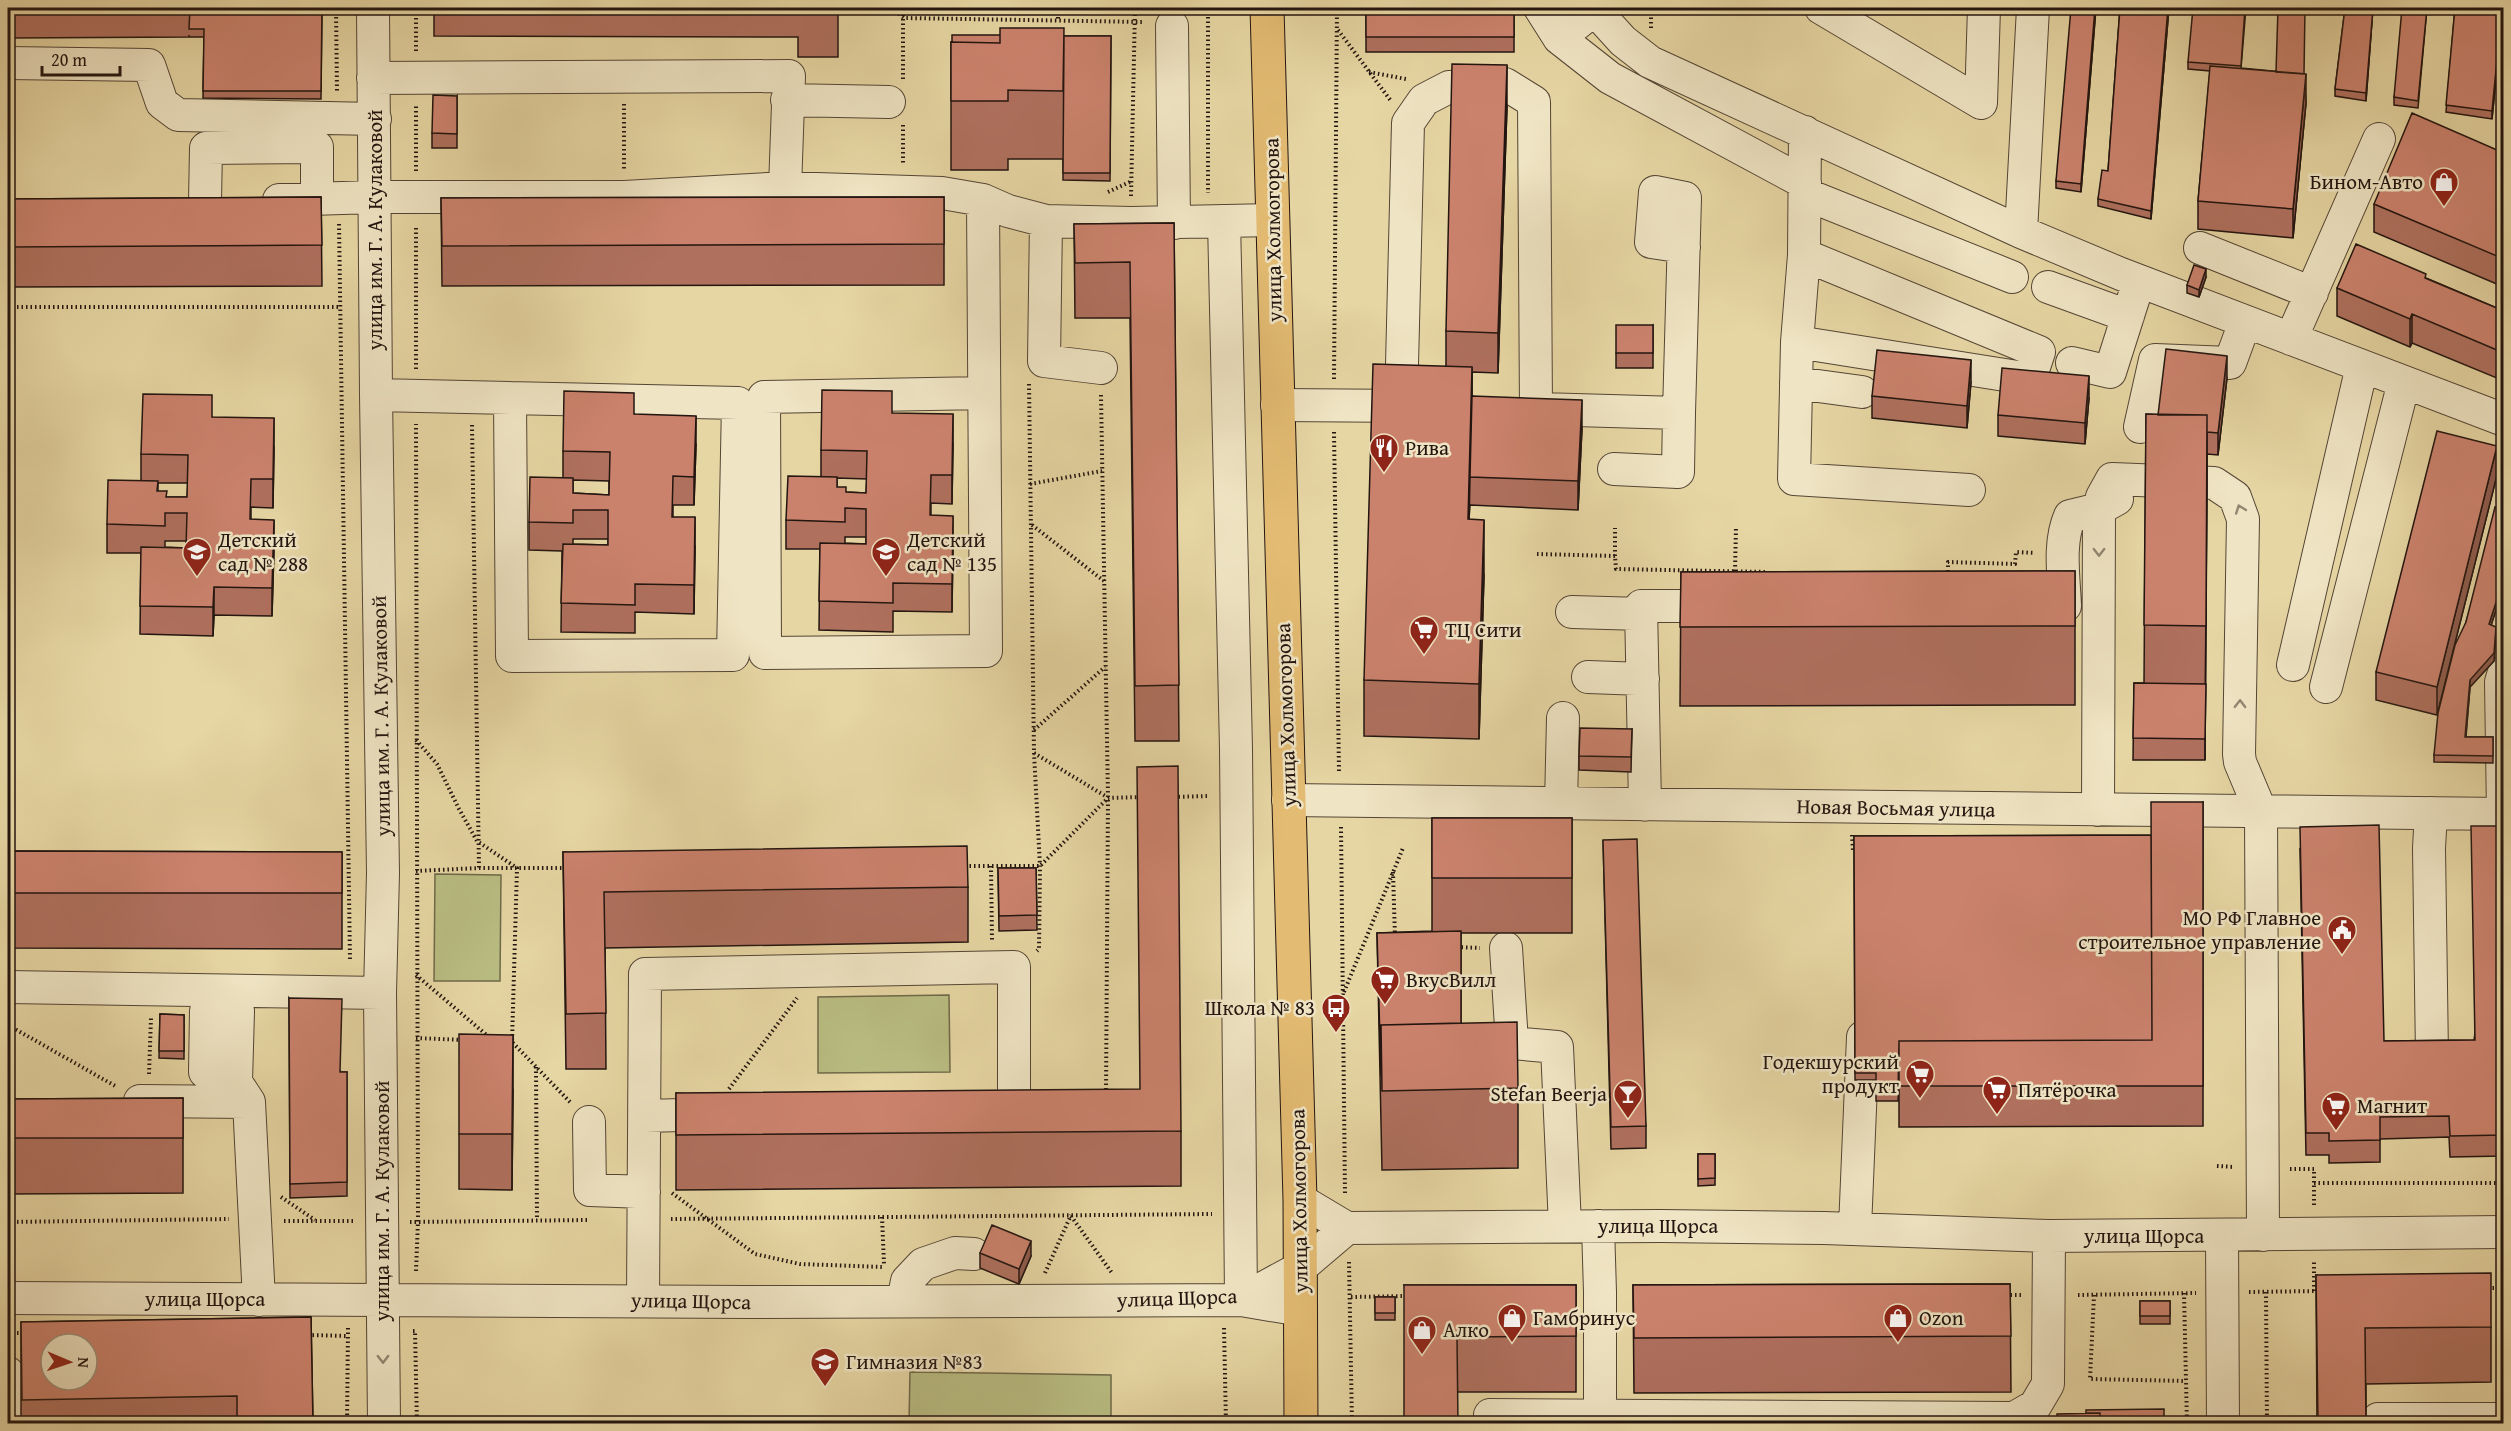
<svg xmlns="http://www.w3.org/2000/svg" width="2511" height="1431" viewBox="0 0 2511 1431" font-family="'Gentium Book Plus',serif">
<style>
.green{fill:#b9bd82;stroke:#6e6949;stroke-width:1.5}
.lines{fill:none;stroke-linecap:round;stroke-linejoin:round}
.minor-casing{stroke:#544535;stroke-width:34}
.major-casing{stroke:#231510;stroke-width:35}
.path{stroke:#231510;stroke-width:4;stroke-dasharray:1.5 3;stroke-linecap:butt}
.minor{stroke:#efe4c3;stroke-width:32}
.major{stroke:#e3bb72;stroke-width:33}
.wall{fill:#af705e;stroke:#231510;stroke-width:1.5;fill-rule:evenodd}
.shaded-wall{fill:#8e5b4c;stroke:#231510;stroke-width:1.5}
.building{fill:#cb826d;stroke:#231510;stroke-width:1.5;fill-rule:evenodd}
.oneway{stroke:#938772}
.labels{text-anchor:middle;stroke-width:5;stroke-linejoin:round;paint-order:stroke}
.poi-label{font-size:21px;fill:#231510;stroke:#efe4c3;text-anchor:start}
.street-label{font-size:21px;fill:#231510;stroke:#efe4c3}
</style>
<rect width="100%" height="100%" fill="#e6d6a3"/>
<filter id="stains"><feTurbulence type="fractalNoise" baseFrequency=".00333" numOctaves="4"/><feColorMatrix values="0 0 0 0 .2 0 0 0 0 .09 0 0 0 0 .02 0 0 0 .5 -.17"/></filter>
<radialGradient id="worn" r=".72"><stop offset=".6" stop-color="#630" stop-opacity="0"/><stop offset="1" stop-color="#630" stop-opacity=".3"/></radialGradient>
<path class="green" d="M435,874l66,1 -1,106h-66z
M949,995l1,77 -132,1v-76z
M910,1372l201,3v48h-202z"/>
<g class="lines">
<g class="minor-casing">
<path id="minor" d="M373,8l3,387 7,478 -3,120 4,431
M1540,8l19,30
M1593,8l30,33 27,21 371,170 100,42 383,146
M1821,8l160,95 3,-95
M1595,9l-36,29 51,40 195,105
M1172,26l2,197
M8,63l141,2 13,38 16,12 197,4
M373,78l416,-2 -4,112 157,5 41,7 25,11 38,10 85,2 142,-3
M787,100l102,2
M1805,194l207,83
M279,200l95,-3h250l161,-9
M983,200l3,451 -221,2 -1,-256 220,-4
M205,202l1,-54 111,-1v51
M1046,221l-2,140 57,7
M1224,221l12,528 5,551 60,10
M2021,232l12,-224
M2200,248l112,45
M1804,255l-7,87 233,37 9,-27 -235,-97 1,-123
M2048,287l80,29
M2291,339l88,-200
M1797,342l-3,137 175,11
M2072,363l38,9 29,-91
M1796,383l66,9
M376,395l362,8 -5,252 -221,1 -2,-258
M1277,405l139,1
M1401,405l7,-282 16,-23 25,-13 56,-3 29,18 2,307
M1540,409l139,4 6,-215 -30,-6 -4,50 33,5
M2140,427l15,-67 75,3 15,-41
M1614,469l64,3 1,-59
M2058,606h7c-1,-28 -7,-63 5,-90l29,-7 18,-10
M1572,612l70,2
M2293,665l69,-299
M1588,677l55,2
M2326,687l78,-305
M1288,800l1216,14
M1561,804l2,-86
M1645,805l-4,-199h83
M2098,810l1,-301 3,-12 10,-18 102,4 21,14 8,22 -4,235 1,8 21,50 2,423
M2431,813l-2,35 3,208
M2503,814l-2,-132 3,-10
M1506,948l6,95 45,4 8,179
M8,987l372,6
M236,1073l-31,-1 1,-61h32l-2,71 13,20
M140,1101l109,1 10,198
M645,1116l74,-2
M589,1122l1,68 54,2
M1300,1200l47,28
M1598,1226l2,66v124
M1855,1228l8,-191
M2222,1236l1,188
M8,1298l740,4 493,-2 59,-32 47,-40 314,-2 163,2 225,8 455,-4
M643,1301l2,-327 369,-7v137
M903,1301l4,-20 16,-17 32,-11 19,1
M8,1373v51
M1491,1424l-1,-9 524,3 21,-12 13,-22 1,-148
M2378,1424v-5h126"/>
</g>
<g class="major-casing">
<path id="major" d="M1267,8l33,1192 1,224"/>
</g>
<path class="path" d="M336,8l1,83
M892,8l12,10 240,4
M1058,8v11
M1208,8v185
M1651,28v-20
M1338,30l53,71
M416,51v-43
M1369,72l37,7
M903,79v-71
M624,104v65
M903,125v38
M416,171v-65
M1108,192l24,-11
M1131,196l4,-188
M339,224l11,737
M8,307h333
M416,369v-143
M1334,379l3,-371
M1029,384l5,369 6,113 -1,83 -2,2
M1101,395l7,403 -2,295
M472,425l7,443
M1334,432l5,340
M1030,484l72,-13
M1032,525l72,56
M1537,554l78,2 1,13 151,3
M1615,556v-28
M1735,571l1,-45
M1946,574h2v-12l67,2 1,-12 19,1
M1034,730l71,-63
M416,740l21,24 22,45 18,32 40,27 -5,174 58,60
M1034,753l73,44
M1174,797l34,-1
M1341,827l4,368
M1852,835l1,16
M965,866h75l68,-68 34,-1
M991,866l1,74
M416,871l63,-3h88
M1393,872l2,65
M1457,947l23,1
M416,975l73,62
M1344,992l59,-144
M8,1025l109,62
M416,1038l48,2
M536,1067l1,153
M149,1074l2,-56
M729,1089l68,-91
M2217,1166l17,1
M2290,1169h24v37
M2314,1183h190
M672,1193l83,61 45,10 83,3
M281,1197l34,23
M1071,1216l41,57
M882,1217l2,47
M671,1219l541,-5
M284,1221h70
M8,1222l221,-3
M410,1222l178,-2
M1349,1262l3,162
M416,1271l2,-50 -2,-797
M1045,1273l26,-58
M2488,1288h16
M2314,1291v-29
M2249,1292l70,-1
M2266,1292l1,132
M2184,1293l3,131
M2006,1295h16
M2078,1295l118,-2
M2094,1295l-4,84 96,2
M1351,1297l56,-1
M1224,1328l2,96
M413,1331h2l2,93
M8,1333h16
M308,1335l40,1
M347,1424l1,-96"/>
<use href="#minor" class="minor"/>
<use href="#major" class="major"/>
</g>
<path class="wall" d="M8,8h314l-1,91 -118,-1 1,-61h-15v-2v2l-181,1z
M434,8h404v49h-40v-20l-364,-1z
M1366,8h148v44h-148z
M2096,8l-15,184 -25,-4v-7z
M2120,8h49l-18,211 -53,-13v-7l10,-28z
M2246,8l-5,60 63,6 2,29 -13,135 -95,-9v-28l12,-130 -22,-2v-7z
M2345,8h28l-7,93 -31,-5v-7z
M2427,8l-9,100 -24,-3v-8z
M2455,8h48l-11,111 -46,-7z
M1064,36h47l-1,145 -47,-1v-21h-55v11h-57v-128z
M457,96v52h-25v-15z
M1507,106l-9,267 -26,-1v24l110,32 -4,82 -108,-5 -1,14 15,56 -5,164 -115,-3v-56l82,-313v-36z
M2504,153v134l-130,-55v-28z
M321,197l1,89 -314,1v-88z
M944,197v88l-502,1 -1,-88z
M1174,223l5,518h-44l-5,-423h-55l-1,-94z
M2206,277l-7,20 -12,-4v-8z
M2426,278l78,33v70l-92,-38 -2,4 -73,-31v-28z
M1653,325v43h-37v-15z
M2227,378l-9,77 -11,-1 -2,306h-72l1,-77h10l2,-269 12,1z
M1971,382l-4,46 -95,-10v-22z
M2089,398l-4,46 -87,-8v-21z
M892,413l61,30 -1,61 -21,-1v12l22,29 -1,68 -59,-1v21l-74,-2 1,-81h-34v-29l35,-44v-26zM837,478l30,1 -1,14 -20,-1 -9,-5zM845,537h21v7l-21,-1z
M634,414l62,30 -2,61h-21v12l22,29 -1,68 -59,-2v21l-74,-1 1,-81 -33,-1v-28l34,-44v-27zM573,480l36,1v14l-36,-2zM573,539h35v6l-35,-1z
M212,417l62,30 -1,61 -22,-1v12l23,29 -2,68 -58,-1 -1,21 -73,-2 1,-81h-34v-29l34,-43v-27zM158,483h30l-1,14h-20l-9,-6zM165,541h21v7l-21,-1z
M2497,475l-60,240 -61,-15v-28z
M2504,492v93l-13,40 5,9 -2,27 -24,26 -4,50h27v26l-59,-1v-7l32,-133z
M2075,571v134l-395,1 1,-134z
M1632,729l-1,43 -52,-2v-14z
M2203,802v324l-304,1v-46l-1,20h-22v-21h-21l-1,-244 297,-1z
M1432,818h140v115h-111v90l57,65v80l-136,2 -5,-237 55,-2z
M2504,826v330l-54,1 -1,-20 -69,2v23l-51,1v-8h-23l-6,-307 84,193 90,-1z
M1603,840l43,286v22l-35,1z
M8,851l334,1v97l-334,-1z
M563,852l405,35v55l-363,6 1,121h-40z
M998,868h38l1,62 -38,1z
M289,998l52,74h6v124l-57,2z
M160,1014l24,1v44l-25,-1z
M513,1090l-1,100 -53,-1v-55z
M676,1093l505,38v55l-505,4z
M183,1098v95l-175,1v-95z
M1698,1154h17v31l-17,1z
M980,1253l51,3 -12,28 -39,-16z
M2316,1275l175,52v55l-125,2v40h-49z
M2010,1284l1,108 -377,1 -1,-108z
M1404,1285h172v107h-118z
M1375,1297h20v23h-20z
M2140,1301h30v23h-30z
M311,1317l2,107h-292v-102z"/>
<path class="shaded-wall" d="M2095,8h1l-15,184v-8z
M2168,8h1l-18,211v-8z
M2373,8l-7,93v-8z
M2502,8h1l-11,111v-8z
M1507,65v41l-9,267v-40z
M2306,74v29l-13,135v-29z
M2206,269v8l-7,20v-7z
M2412,314v29l-2,4v-28z
M2227,356v22l-9,77v-22z
M1971,360v22l-4,46v-22z
M1472,367v56l-2,54 -2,98v-56z
M2089,376v22l-4,46v-21z
M1582,400v28l-4,82v-29z
M953,414v29l-1,61v-29z
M2207,415v79l-2,266z
M696,416v28l-2,61v-28z
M274,418v29l-1,61v-29z
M2497,446v29l-60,240v-28z
M953,516v28l-1,68v-28z
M695,517v29l-1,68v-29z
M274,520v28l-2,68v-28z
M1484,520v55l-5,164v-55z
M2504,578v7l-15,47v-8z
M214,587v28l-1,21v-29z
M2496,627l-2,34 -24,26 -5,58 5,-65z
M513,1035v55l-1,100v-56z
M1031,1241v15l-12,28v-15z"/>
<path class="building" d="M190,8h132l-1,83h-118l1,-62h-15z
M1366,8h148v29h-148z
M2071,8h24l-14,176 -25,-3z
M2120,8h48l-17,203 -53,-12 4,-29 6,1z
M2193,8h52l-4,58 -53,-4z
M2278,8h27l-1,66 -28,-2z
M2345,8h28l-7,85 -31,-4z
M2402,8h25l-9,93 -24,-4z
M2455,8h47l-10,103 -46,-6z
M1000,28h64l-1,63 -55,-1v11h-57v-59l49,1z
M952,35h48v8l-48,-1z
M1064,36h47l-1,137h-47z
M1452,64l55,1 -9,268 -52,-2z
M2210,66l96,8 -13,135 -95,-8z
M433,95l24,1v38l-25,-1z
M2412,113l92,40v106l-130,-55z
M321,197l1,48 -314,2v-48z
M944,197v47l-502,2 -1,-48z
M1174,223l5,462 -44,1 -5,-424 -55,1 -1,-39z
M2356,244l70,30 -1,4 79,33v42l-92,-39 -2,5 -73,-31z
M2194,265l12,4 -7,21 -12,-5z
M1616,325h37v28h-37z
M2166,349l61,7 -9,77 -11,-1v-17h-49z
M1877,350l94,10 -4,46 -95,-10z
M1373,364l99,3 -4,152 16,1 -5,164 -115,-4z
M2002,368l87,8 -4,47 -87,-8z
M822,390l70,1v22l61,1 -1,61h-21l-1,40 23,1 -1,68 -59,-1v20l-74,-2 1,-58 46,1v-35l-21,-1v14l-59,-2 2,-44 49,1v10h9v5l20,1 1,-42 -46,-1z
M564,391l70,2v21l62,2 -2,61 -21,-1 -1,41h23l-1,68 -59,-1v21l-74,-2 2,-59 45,1v-35h-35v13l-44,-1 1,-45 43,1v15l36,2 1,-43 -47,-1z
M143,394l69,1v22l62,1 -1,61h-22l-1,40 24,1 -2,68 -58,-1 -1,20 -73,-1 1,-59 45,1 1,-35h-22v13l-58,-2 1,-44 50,1 -1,10h10l-1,6h21l1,-42 -47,-1z
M1472,396l110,4 -4,81 -108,-4z
M2146,414l61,1 -1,211 -62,-1z
M2437,431l60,15 -60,241 -61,-15z
M2504,492v86l-15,46 7,3 -2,26 -24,27 -5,57h28v19l-59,-1 4,-42 17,-68 11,-23 29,-115 4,1z
M2075,571v55l-395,1 1,-55z
M2134,683l72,1 -1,55 -72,-1z
M1580,728l52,1 -1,28 -52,-1z
M1178,766l3,365 -505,4v-42l464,-4 -3,-322z
M2151,802h52v284h-304v-45l253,-1z
M1432,818h140v60h-140z
M2379,825l5,216 91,-1 -4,-214h33v309l-54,1 -1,-20 -69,1v23l-51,1v-8h-23l-6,-306z
M2151,835l1,205 -253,1 -1,53h-22v-21h-21l-1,-237z
M1637,839l9,287 -35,1 -8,-287z
M967,846l1,41 -364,5 2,121 -40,1 -3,-162z
M8,851l334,1v41h-334z
M998,868h38l1,47 -38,1z
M1461,931v92l-80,2v51l-4,-143z
M289,998l53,1 -2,73h7v110l-57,2z
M160,1014l24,1v36h-25z
M1517,1022l1,66 -136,3 -1,-66z
M459,1034l54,1 -1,99h-53z
M183,1098v40h-175v-39z
M1698,1154h17v24l-17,1z
M992,1225l39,16 -12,28 -39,-16z
M2491,1273v54l-126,1 1,96h-48l-2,-149z
M2010,1284l1,52 -377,2 -1,-53z
M1404,1285h172v51l-119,1 1,87h-54z
M1375,1297h20v16h-20z
M2140,1301h30v15h-30z
M311,1317l2,107h-76v-28l-215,4 -1,-78zM51,1344h36v36h-36z
M2164,1409v15h-64v-11h-14v-3z
M2100,1413v11h-43v-10z
M1775,1418h88v6h-88z"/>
<defs><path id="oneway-chevron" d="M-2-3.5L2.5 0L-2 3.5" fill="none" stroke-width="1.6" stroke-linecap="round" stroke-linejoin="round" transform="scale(1.5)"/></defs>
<g class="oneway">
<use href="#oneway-chevron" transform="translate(2240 509) rotate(-110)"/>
<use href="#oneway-chevron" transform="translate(2099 552) rotate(90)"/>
<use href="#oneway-chevron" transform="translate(2240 704) rotate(-89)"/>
<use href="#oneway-chevron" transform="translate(383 1359) rotate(89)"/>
</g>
<defs>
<g id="shop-pin" transform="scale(1.5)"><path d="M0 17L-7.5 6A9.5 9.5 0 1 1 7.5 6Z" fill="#8f2418" stroke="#efe4c3"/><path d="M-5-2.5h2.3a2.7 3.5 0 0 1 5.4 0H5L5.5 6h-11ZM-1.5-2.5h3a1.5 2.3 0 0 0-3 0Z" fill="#fff"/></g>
<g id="restaurant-pin" transform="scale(1.5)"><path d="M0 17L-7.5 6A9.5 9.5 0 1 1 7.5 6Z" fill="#8f2418" stroke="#efe4c3"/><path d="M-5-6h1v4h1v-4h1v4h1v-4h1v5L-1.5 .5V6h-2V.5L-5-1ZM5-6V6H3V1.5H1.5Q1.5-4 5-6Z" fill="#fff"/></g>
<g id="school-pin" transform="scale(1.5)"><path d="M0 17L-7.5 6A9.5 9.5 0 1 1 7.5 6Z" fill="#8f2418" stroke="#efe4c3"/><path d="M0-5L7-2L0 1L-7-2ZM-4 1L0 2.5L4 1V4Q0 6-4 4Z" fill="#fff"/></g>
<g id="supermarket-pin" transform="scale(1.5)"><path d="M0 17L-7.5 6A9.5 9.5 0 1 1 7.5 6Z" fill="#8f2418" stroke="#efe4c3"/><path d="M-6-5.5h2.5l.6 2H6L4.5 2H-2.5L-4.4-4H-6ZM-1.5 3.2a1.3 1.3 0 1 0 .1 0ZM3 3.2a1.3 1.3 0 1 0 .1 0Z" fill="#fff"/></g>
<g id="civic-pin" transform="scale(1.5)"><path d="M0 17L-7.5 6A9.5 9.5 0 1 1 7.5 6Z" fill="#8f2418" stroke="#efe4c3"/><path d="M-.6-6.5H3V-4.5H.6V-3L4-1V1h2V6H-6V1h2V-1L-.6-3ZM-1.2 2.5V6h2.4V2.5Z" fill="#fff"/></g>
<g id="bus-pin" transform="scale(1.5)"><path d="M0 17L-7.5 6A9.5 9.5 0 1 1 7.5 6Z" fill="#8f2418" stroke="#efe4c3"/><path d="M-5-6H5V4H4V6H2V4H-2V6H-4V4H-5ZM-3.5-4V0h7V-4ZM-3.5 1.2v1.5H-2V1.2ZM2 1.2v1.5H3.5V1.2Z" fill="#fff"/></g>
<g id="bar-pin" transform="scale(1.5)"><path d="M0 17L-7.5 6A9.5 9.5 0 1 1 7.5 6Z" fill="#8f2418" stroke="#efe4c3"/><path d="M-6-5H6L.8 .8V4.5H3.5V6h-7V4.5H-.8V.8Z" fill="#fff"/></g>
</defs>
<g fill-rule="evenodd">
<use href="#shop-pin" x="2444" y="182"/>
<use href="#restaurant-pin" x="1384" y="448"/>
<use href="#school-pin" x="197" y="552"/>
<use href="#school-pin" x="886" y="552"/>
<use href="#supermarket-pin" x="1424" y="630"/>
<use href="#civic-pin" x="2342" y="930"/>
<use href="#supermarket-pin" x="1385" y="980"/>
<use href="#bus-pin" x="1336" y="1008"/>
<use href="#supermarket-pin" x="1920" y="1074"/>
<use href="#supermarket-pin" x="1997" y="1090"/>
<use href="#bar-pin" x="1628" y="1094"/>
<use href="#supermarket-pin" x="2336" y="1106"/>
<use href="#shop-pin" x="1512" y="1318"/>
<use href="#shop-pin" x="1898" y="1318"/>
<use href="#shop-pin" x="1422" y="1330"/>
<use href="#school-pin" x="825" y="1362"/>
</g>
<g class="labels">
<g class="poi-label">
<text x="2423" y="189" text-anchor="end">Бином-Авто</text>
<text x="1405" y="455">Рива</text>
<text x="218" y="547">Детский<tspan x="218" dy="24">сад № 288</tspan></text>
<text x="907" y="547">Детский<tspan x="907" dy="24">сад № 135</tspan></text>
<text x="1445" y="637">ТЦ Сити</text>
<text x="2321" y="925" text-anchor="end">МО РФ Главное<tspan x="2321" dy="24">строительное управление</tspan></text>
<text x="1406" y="987">ВкусВилл</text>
<text x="1315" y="1015" text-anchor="end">Школа № 83</text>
<text x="1899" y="1069" text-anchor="end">Годекшурский<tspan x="1899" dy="24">продукт</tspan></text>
<text x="2018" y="1097">Пятёрочка</text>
<text x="1607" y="1101" text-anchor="end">Stefan Beerja</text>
<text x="2357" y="1113">Магнит</text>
<text x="1533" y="1325">Гамбринус</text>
<text x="1919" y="1325">Ozon</text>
<text x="1443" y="1337">Алко</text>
<text x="846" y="1369">Гимназия №83</text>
</g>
<g class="street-label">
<text transform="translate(375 230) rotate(-90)" y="7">улица им. Г. А. Кулаковой</text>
<text transform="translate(1273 230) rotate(-91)" y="7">улица Холмогорова</text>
<text transform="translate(1286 715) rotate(-92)" y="7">улица Холмогорова</text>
<text transform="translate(381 716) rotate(-91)" y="7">улица им. Г. А. Кулаковой</text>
<text transform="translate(1896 808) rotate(1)" y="7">Новая Восьмая улица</text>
<text transform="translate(382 1201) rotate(-90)" y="7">улица им. Г. А. Кулаковой</text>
<text transform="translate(1299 1201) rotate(-91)" y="7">улица Холмогорова</text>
<text x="1658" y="1233">улица Щорса</text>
<text x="2144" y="1243">улица Щорса</text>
<text transform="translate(1177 1298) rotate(-2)" y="7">улица Щорса</text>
<text x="205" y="1306">улица Щорса</text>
<text transform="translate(691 1301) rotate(1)" y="7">улица Щорса</text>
</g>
</g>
<rect width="2511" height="1431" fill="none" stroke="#e6d6a3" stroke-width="30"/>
<rect x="9" y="9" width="2493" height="1413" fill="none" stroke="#231510" stroke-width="3"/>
<rect x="15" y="15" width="2481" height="1401" fill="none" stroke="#231510" stroke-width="1.5"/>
<g transform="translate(69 1362) rotate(92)"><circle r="28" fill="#efe4c3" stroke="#9d917b" stroke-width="1.5"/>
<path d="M0-4.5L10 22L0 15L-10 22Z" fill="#8f2418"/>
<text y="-9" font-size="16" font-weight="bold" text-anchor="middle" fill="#231510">N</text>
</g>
<path d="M42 66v9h78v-9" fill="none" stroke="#231510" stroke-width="3"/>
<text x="51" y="66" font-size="18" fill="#231510" stroke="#efe4c3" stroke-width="4.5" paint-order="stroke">20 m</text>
<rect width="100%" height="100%" filter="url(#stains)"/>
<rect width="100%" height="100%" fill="url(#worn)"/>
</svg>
